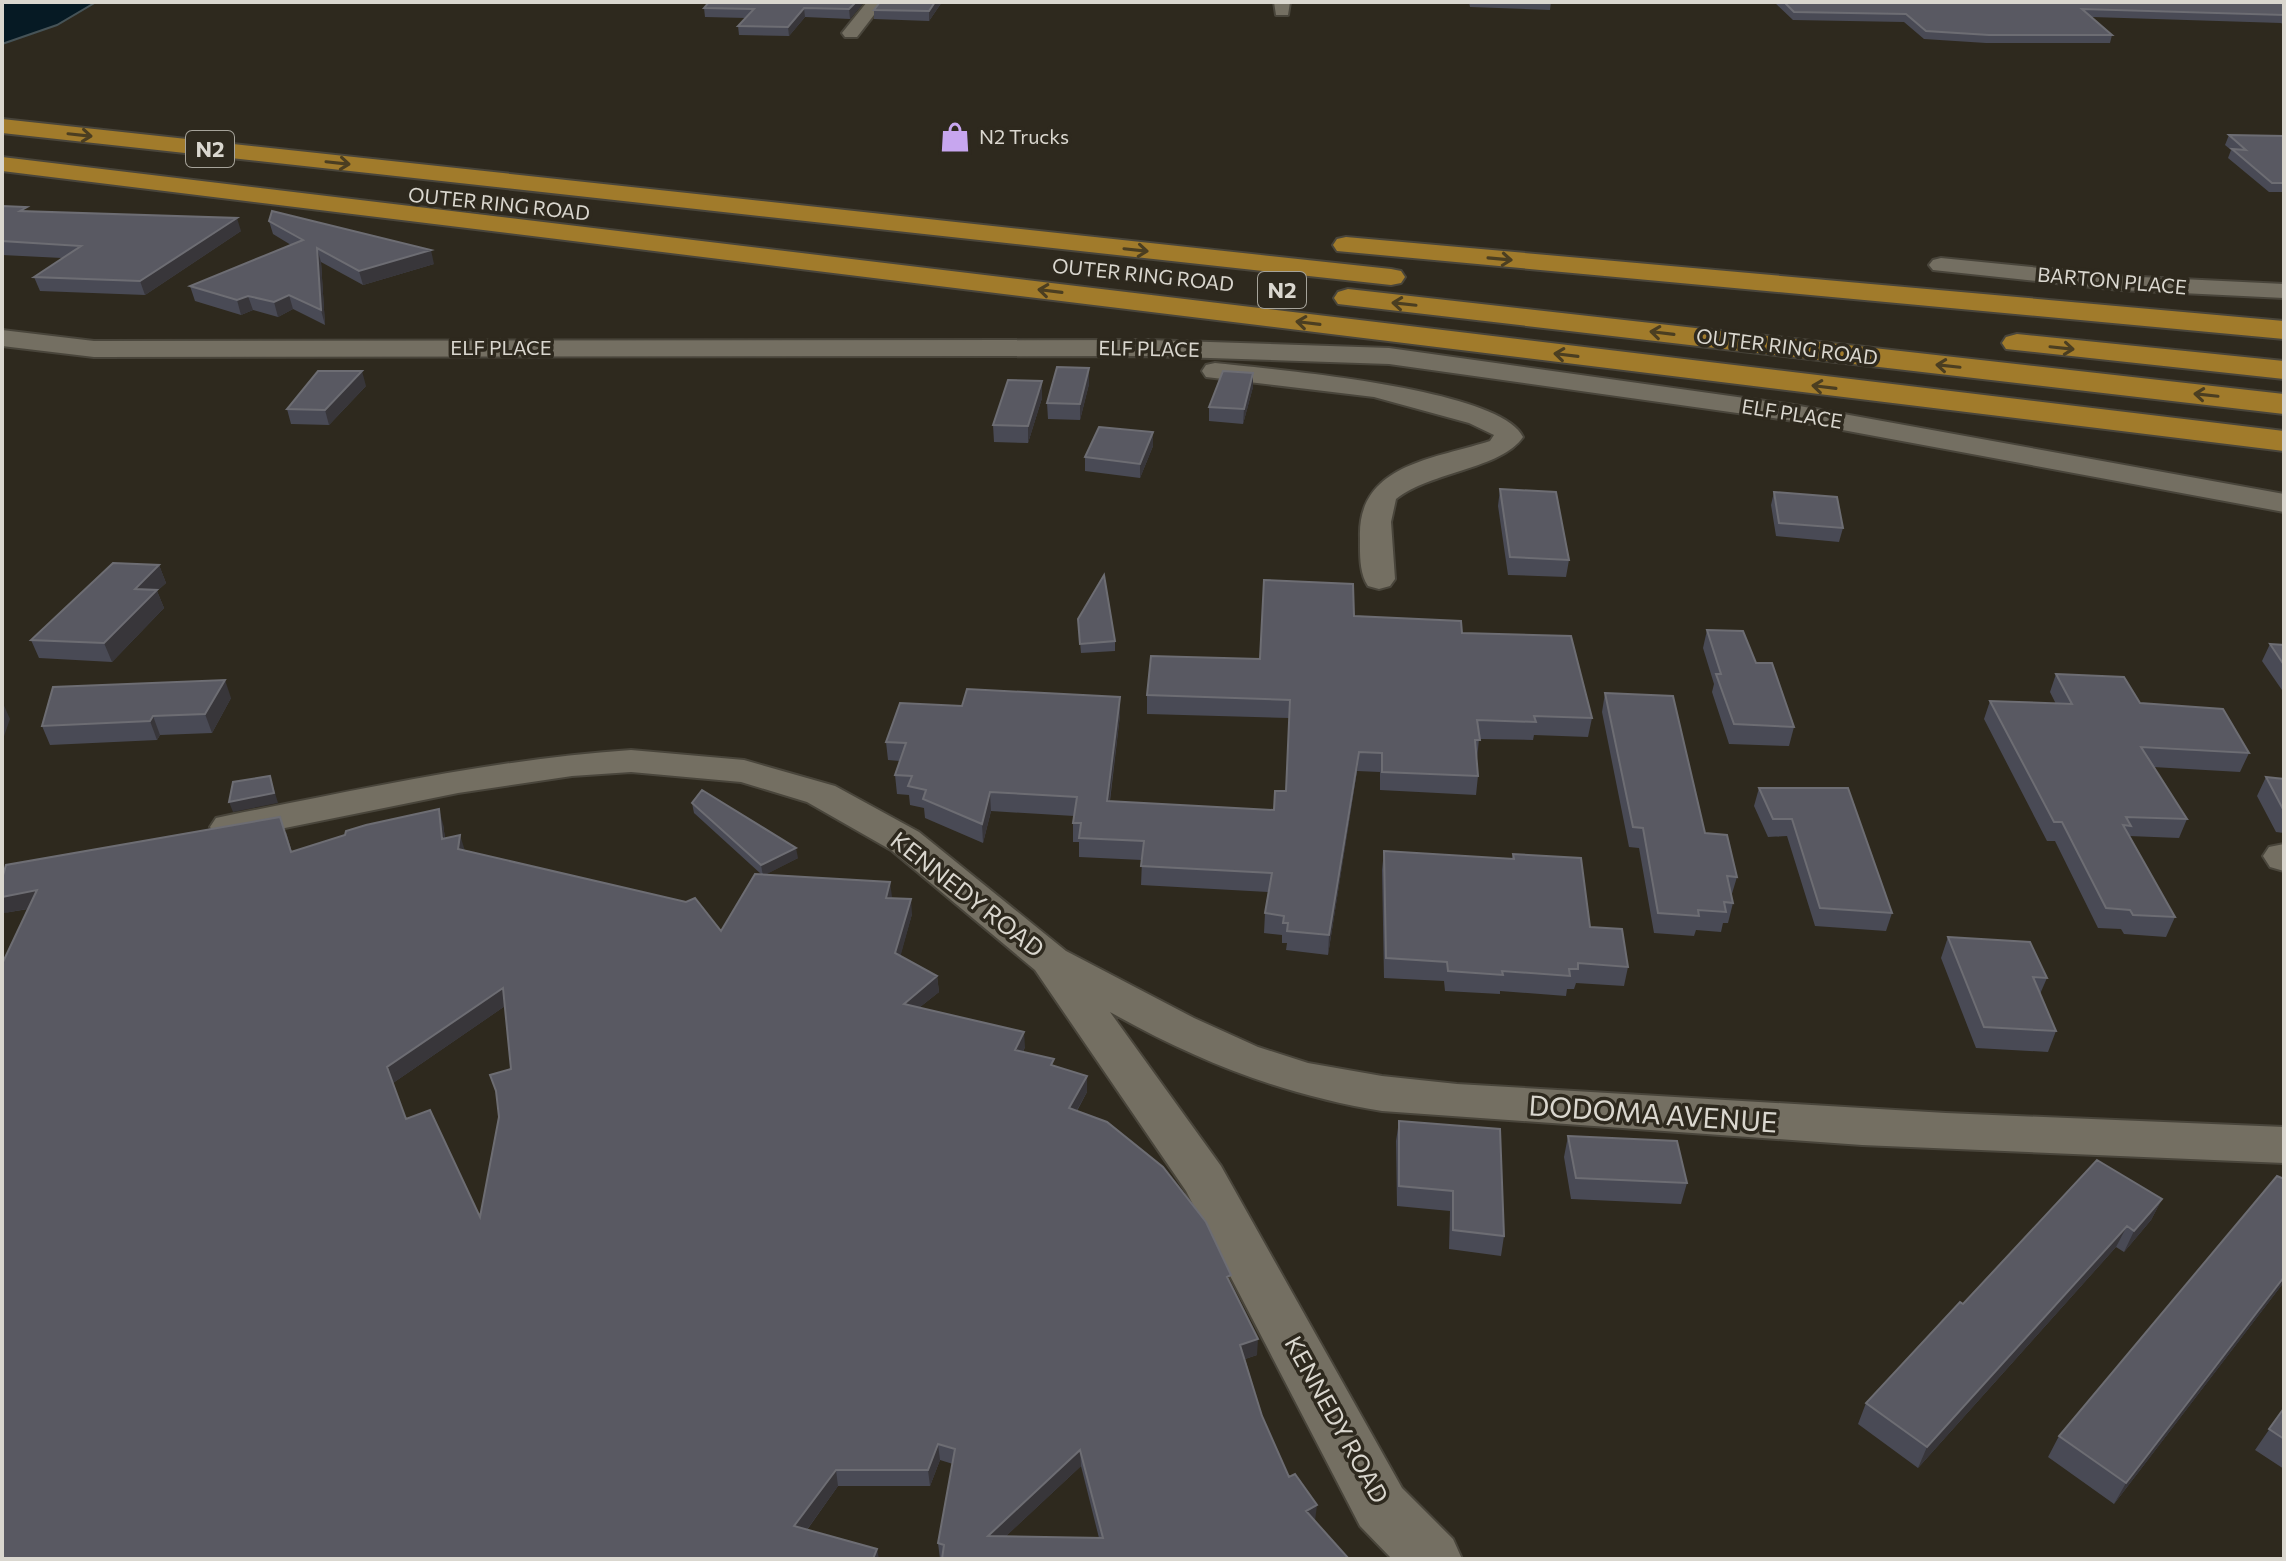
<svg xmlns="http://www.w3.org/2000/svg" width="2286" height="1561" viewBox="0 0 2286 1561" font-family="Commissioner,sans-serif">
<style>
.water{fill:#061a24;stroke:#465357;stroke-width:2}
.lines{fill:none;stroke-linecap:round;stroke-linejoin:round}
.street-casing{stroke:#49453b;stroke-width:4}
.highway-casing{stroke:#49453b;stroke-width:4}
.street{fill:#746f62;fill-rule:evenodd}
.highway{fill:#a17b2b;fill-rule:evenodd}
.wall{fill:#494a55;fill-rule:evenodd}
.shaded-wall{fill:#38363a}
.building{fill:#595962;stroke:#6d6d73;stroke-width:2;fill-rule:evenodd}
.oneway{stroke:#4b3e21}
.labels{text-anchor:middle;stroke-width:7;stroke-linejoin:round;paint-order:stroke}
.far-poi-label{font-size:20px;fill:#dad7cf;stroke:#2e291e;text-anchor:start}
.far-street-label{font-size:20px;fill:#dad7cf;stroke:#2e291e}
.shield{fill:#2e291e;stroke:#a6a39a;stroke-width:2}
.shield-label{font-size:22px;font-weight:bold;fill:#dad7cf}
.street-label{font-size:24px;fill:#dad7cf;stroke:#2e291e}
.near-street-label{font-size:28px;fill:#dad7cf;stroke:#2e291e}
</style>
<rect width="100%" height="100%" fill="#2e291e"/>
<path class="water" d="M2,2h94l-39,23 -55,19z"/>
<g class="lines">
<g class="street-casing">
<path id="street" d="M867,2h17l-27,35h-12l-3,-4z
M1274,2h16l-2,13h-12z
M1941,258l179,18 164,8v14l-164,-8 -187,-20 -4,-5 4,-5z
M2,330l92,11 1054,-1 241,8 405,57 490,89v18l-490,-91 -405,-57 -241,-8 -1054,1 -92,-11z
M1215,363c55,6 286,25 308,74 -22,32 -91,34 -127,62l-5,23 4,57 -5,7 -11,3 -11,-3c-9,-13 -8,-33 -8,-48 -3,-74 75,-79 130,-97l4,-6 -25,-12 -95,-26 -168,-20 -4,-6 4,-6z
M631,750l113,10 91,26 84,46 147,119 128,67 64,29 50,16 74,13 75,8 489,29 338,14v36l-422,-18 -480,-34c-99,-16 -185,-50 -272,-99l111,154 181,322 51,51 9,20h-70l-32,-33 -174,-335 -151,-221 -144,-120 -84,-48 -66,-20 -110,-10 -59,4 -114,17 -228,46 -14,-3 -6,-9 6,-9 14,-3c133,-26 266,-56 401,-65z
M2284,844v27l-14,-4 -7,-11 6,-9z"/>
</g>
<g class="highway-casing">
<path id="highway" d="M2,119l1389,150 10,2 4,6 -4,6 -10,2 -1389,-152z
M2,157l2282,274v20l-2282,-280z
M1346,237l938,84v18l-947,-88 -4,-6 4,-6z
M1348,289l936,105v20l-946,-110 -4,-6 4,-6z
M2017,334l267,27v18l-278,-30 -4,-6 4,-6z"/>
</g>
<use href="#street" class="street"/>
<use href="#highway" class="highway"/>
</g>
<path class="wall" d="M864,2l-14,17 -45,-2 -16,19 -50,-1 -1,-9 8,-8 -41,-1 -1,-9z
M942,2l-13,19 -55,-2v-9z
M1469,2h82l-1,8 -80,-3z
M1774,2h510v23l-3,-2 -189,-6 20,18 -2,8h-124l-62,-4 -20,-17 -111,-2z
M2229,135l55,1v56h-15l-41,-34 3,-8 -6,-5z
M2,206l27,5 212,20 -96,64 -105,-4 -6,-14 28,-19 -60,-3z
M269,221l165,43 -71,21 -42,-23 4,63 -32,-16 -15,8 -25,-7 -12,5 -46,-14 -5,-15 101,-41 -18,-11z
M1089,384l-9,36 -32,-1 -1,-16z
M366,386l-37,39 -38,-1 -4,-15z
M1253,387l-10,37 -34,-3v-14z
M1042,398l-14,45 -34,-1 -1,-17z
M1153,432v14l-13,32 -55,-7v-14z
M1500,489l69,71 -3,17 -58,-2 -10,-69z
M1774,492l69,36 -4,14 -63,-6 -5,-31z
M159,565l7,18 -9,8 7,17 -52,54 -73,-4 -8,-18z
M1354,616l108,17 130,85 -4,19 -54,-2 -1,5 -54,-1 -2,20 1,17 -2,19 -96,-5v-18l-23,-1 -29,184 -42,-5 1,-7h-5v-8l-18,-2 1,-20 3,-21 -127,-7 1,-25 -63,-3v-15h-6v-19l1,-7 -83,-5 -8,32 -58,-25 -1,-10 -14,-3 -1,-10 -12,-1 -2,-19 5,-14 -12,-1 -2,-18 76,-36 158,-9v18l-10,86 164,9 12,-19 3,-73 -142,-4v-19l113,-36z
M1078,619l37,22v10l-34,2z
M1707,630l49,33 38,64 -5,19 -60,-2 -17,-52 2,-8 -11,-36z
M2270,644l14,1v48l-22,-32z
M2056,674l84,29 109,50 -9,19 -87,-5 34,52 -8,19 -50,-2 46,81 -9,20 -42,-3 -3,-5 -23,-1 -43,-87h-8l-63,-122 6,-18 66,3 -6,-12z
M1605,693l132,184 -6,20 2,6 -5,20h-5l-2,9 -25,-2 -2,6 -40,-3 -15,-85 -10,-1 -27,-135z
M231,698l-19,35 -52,2 -3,5 -107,5 -8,-19z
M2266,777l18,2v54l-8,-1 -19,-36z
M1759,788l133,125 -6,18 -71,-5 -28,-90 -19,1 -14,-31z
M692,803l106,55 -32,16 126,24 20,16 -12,42 37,20 2,16 -19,15 105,40 -2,5 31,14 33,26 -10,19 154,174 26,70 -12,4 17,57 27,61 26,44 34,38h-409l-2,-16 15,-79 -13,-4 -10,26h-92l-31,44 -805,29 26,-650 -24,4 282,-81 6,20 151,-28 2,14 20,13 256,80 40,-57 -67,-61zM505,1006l6,63 -21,6 7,20 2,22 -19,100 -74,-98 -13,-36zM1081,1466l18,72 -93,-2z
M1384,851l128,8 1,-5 77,73 38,40 -4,19 -48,-3 -2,6h-7l-1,7 -66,-5v3l-55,-3 -1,-10 -60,-3 -2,-108z
M1948,937l99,41 -7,16 16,37 -8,21 -72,-4 -35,-90z
M1399,1121l105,115 -3,20 -52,-7 1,-38 -53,-5 -1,-65z
M1568,1136l119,47 -6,21 -110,-5 -7,-42z
M2284,1179v103l-170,222 -66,-47 11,-21z
M2162,1199l-11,21 -27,32 -8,-5 -198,221 -60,-44 8,-21 97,-99z
M2284,1408v61l-29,-19z"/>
<path class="shaded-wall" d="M856,2h8l-14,17 -1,-10z
M935,2h7l-13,19v-10z
M804,8l1,9 -16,19 -1,-9z
M237,218l4,13 -96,64 -5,-14z
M317,248l4,14 4,63 -4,-15z
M431,250l3,14 -71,21 -4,-14z
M289,295l4,14 -15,8 -4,-15z
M248,296l5,14 -12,5 -4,-15z
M1089,368v16l-9,36v-16z
M362,371l4,15 -37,39 -4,-15z
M1253,373v14l-10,37 1,-15z
M1042,381v17l-14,45v-17z
M1153,432v14l-13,32v-14z
M159,565l7,18 -9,8 7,17 -52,54 -8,-19 31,-54z
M225,680l6,18 -19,35 -7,-19z
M1120,697v18l-13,105v-19z
M2,701l8,18 -8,23z
M153,716l7,19 -3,5 -7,-19z
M1359,752l-2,19 -29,184 1,-20z
M270,776l8,27 -45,9 -4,-10z
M990,792l1,19 -8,32 -1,-19z
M439,809l4,15 4,30 -5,-15z
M460,835l5,16 -7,-2z
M796,848l2,10 -35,18 -2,-11z
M890,882l2,15 -4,16 -2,-15z
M37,890l7,16 -40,7 -2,-5v-11z
M911,899l1,15 -15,55 -2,-16z
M937,976l2,16 -34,27 -1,-15z
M503,988l5,16 -115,79 -6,-16z
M1024,1032l1,15 -9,19 -1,-16z
M1087,1076v16l-18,32v-16z
M2162,1199l-11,21 -27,32 10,-21z
M2127,1226l-11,21 -198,221 9,-21z
M2284,1277v5l-170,222 12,-21z
M1258,1339l-1,16 -18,6 1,-16z
M938,1444l2,16 -10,26 -2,-16z
M1080,1450l1,16 -92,86 -1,-16z
M836,1470l2,16 -40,56 -4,-16z
M1317,1505l-2,16 -9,-10z
M877,1549l2,10h-6z"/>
<path class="building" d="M709,2h147l-7,7 -45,-1 -16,19 -50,-1 16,-17 -50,-1z
M880,2h55l-6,9 -55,-1z
M1784,2h500v13l-202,-6 30,26h-123l-63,-4 -20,-17 -112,-2z
M2229,135l55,1v47h-12l-40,-34 14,1z
M2,206l25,1 -7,4 217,7 -97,63 -106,-4 47,-31 -79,-5z
M272,211l159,39 -72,21 -42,-23 4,62 -32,-15 -15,7 -26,-6 -11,4 -47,-14 113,-46 -34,-19z
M1057,367l32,1 -9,36 -33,-1z
M318,371h44l-37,39 -38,-1z
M1223,371l30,2 -9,36 -35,-2z
M1008,380l34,1 -14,45 -35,-1z
M1099,427l54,5 -13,32 -55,-7z
M1500,489l56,3 13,68 -59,-3z
M1774,492l63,5 6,31 -64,-5z
M113,563l46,2 -24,24 22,1 -53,53 -73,-3z
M1104,575l11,66 -35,3 -2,-25z
M1264,580l89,4 1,32 107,5 1,12 109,3 21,82 -58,-2 2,6 -59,-2 3,20h-5l3,36 -96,-4v-19l-23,-1 -30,183 -42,-4 1,-8h-5l1,-7 -19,-3 7,-40 -131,-7 3,-25 -65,-3 2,-15h-8l4,-26 -87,-5 -8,32 -59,-25 3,-9 -18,-4 4,-10 -17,-1 11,-32 -20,-1 14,-39 62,3 5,-17 153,8 -13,104 167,9 1,-19h11l4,-91 -143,-5 4,-39 109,3z
M1707,630l36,1 13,32h16l22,64 -60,-3 -18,-50h5z
M2270,644l14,1v20z
M2056,674l68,3 16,26 83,6 26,44 -108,-6 46,72 -61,-2 5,9 -8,-1 52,92 -42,-2 -3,-5 -24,-2 -44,-86h-8l-64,-121 82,3z
M225,680l-20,34 -52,2 -3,5 -108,5 11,-39z
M1605,693l68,3 32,137 22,2 10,42 -10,-1 6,27 -9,-1 2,10 -28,-2 1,6 -41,-3 -15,-85 -10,-1z
M270,776l4,17 -45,9 4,-20z
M2266,777l18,2v32z
M1759,788h89l44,125 -72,-5 -28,-89h-19z
M702,790l94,58 -35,17 -69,-62z
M439,809l3,30 18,-4 -2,14 228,53 9,-4 26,33 34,-57 135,8 -4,16 25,1 -16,54 42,23 -33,28 120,28 -9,18 39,9 -3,6 36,11 -18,32 38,14 56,45 43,55 25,53 -4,2 31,62 -18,6 22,71 27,61 6,-3 22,31 -11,6 43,48h-407l2,-14 -6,-2 17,-94 -17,-5 -10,26h-92l-42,56 83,23 -4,10h-871v-595l35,-74 -35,7v-18l4,-14 274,-48 11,35 54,-17 1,-4 20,-6zM503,988l8,81 -21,6 6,16 3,26 -19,100 -50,-107 -24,9 -19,-52zM1080,1450l23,88 -115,-2z
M1384,851l130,8 -1,-5 68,4 9,69 32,2 6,38 -50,-4v6h-9l1,7 -68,-5 1,4 -55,-4 -1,-9 -61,-4z
M1948,937l82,5 17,36 -14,-1 23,54 -72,-4z
M1399,1121l101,8 4,107 -51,-6v-39l-54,-5z
M1568,1136l109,5 10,42 -111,-5z
M2097,1160l65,39 -28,32 -7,-5 -200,221 -61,-44 94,-101 3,2z
M2277,1176l7,3v98l-158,206 -67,-47z
M2284,1408v31l-15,-10z"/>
<defs><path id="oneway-shaft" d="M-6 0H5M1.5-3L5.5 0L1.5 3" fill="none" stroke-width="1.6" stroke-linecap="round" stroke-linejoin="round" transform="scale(2)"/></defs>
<g class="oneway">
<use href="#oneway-shaft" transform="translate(80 135) rotate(6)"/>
<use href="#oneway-shaft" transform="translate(338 163) rotate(6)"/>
<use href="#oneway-shaft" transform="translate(1136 250) rotate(6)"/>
<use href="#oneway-shaft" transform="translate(1500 259) rotate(5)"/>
<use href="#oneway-shaft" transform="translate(1050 291) rotate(-173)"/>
<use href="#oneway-shaft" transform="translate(1404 304) rotate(-174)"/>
<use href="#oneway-shaft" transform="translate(1308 323) rotate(-173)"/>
<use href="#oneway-shaft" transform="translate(1662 333) rotate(-173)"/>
<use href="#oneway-shaft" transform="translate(2062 348) rotate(6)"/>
<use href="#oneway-shaft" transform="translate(1566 355) rotate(-173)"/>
<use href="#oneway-shaft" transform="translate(1948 366) rotate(-174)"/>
<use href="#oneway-shaft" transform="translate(1824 387) rotate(-173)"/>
<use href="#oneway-shaft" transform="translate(2206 395) rotate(-174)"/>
</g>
<defs>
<g id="shop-bare" transform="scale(2.4)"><path d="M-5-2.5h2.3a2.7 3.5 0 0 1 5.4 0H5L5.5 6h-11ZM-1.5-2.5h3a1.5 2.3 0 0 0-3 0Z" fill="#c7a6ef" stroke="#2e291e" stroke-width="2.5" paint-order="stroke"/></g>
</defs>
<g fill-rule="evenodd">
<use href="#shop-bare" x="955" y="137"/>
</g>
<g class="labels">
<g class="far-poi-label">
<text x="979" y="144">N2 Trucks</text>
</g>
<g class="far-street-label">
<text transform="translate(499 204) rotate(6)" y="7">OUTER RING ROAD</text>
<text transform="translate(1143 275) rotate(6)" y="7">OUTER RING ROAD</text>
<text transform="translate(2112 281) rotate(5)" y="7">BARTON PLACE</text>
<text transform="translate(1787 347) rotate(7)" y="7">OUTER RING ROAD</text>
<text x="501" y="355">ELF PLACE</text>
<text transform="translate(1149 349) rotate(1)" y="7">ELF PLACE</text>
<text transform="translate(1792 414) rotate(9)" y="7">ELF PLACE</text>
</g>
<g class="shield">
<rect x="186" y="131" width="48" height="36" rx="6"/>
<rect x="1258" y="272" width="48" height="36" rx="6"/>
</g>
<g class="shield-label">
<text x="210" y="157">N2</text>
<text x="1282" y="298">N2</text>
</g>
<g class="street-label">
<text transform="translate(967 895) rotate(38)" y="8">KENNEDY ROAD</text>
<text transform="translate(1336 1420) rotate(61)" y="8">KENNEDY ROAD</text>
</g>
<g class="near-street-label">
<text transform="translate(1653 1114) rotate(4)" y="10">DODOMA AVENUE</text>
</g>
</g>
<rect width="2286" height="1561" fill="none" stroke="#dad7cf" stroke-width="8"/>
</svg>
